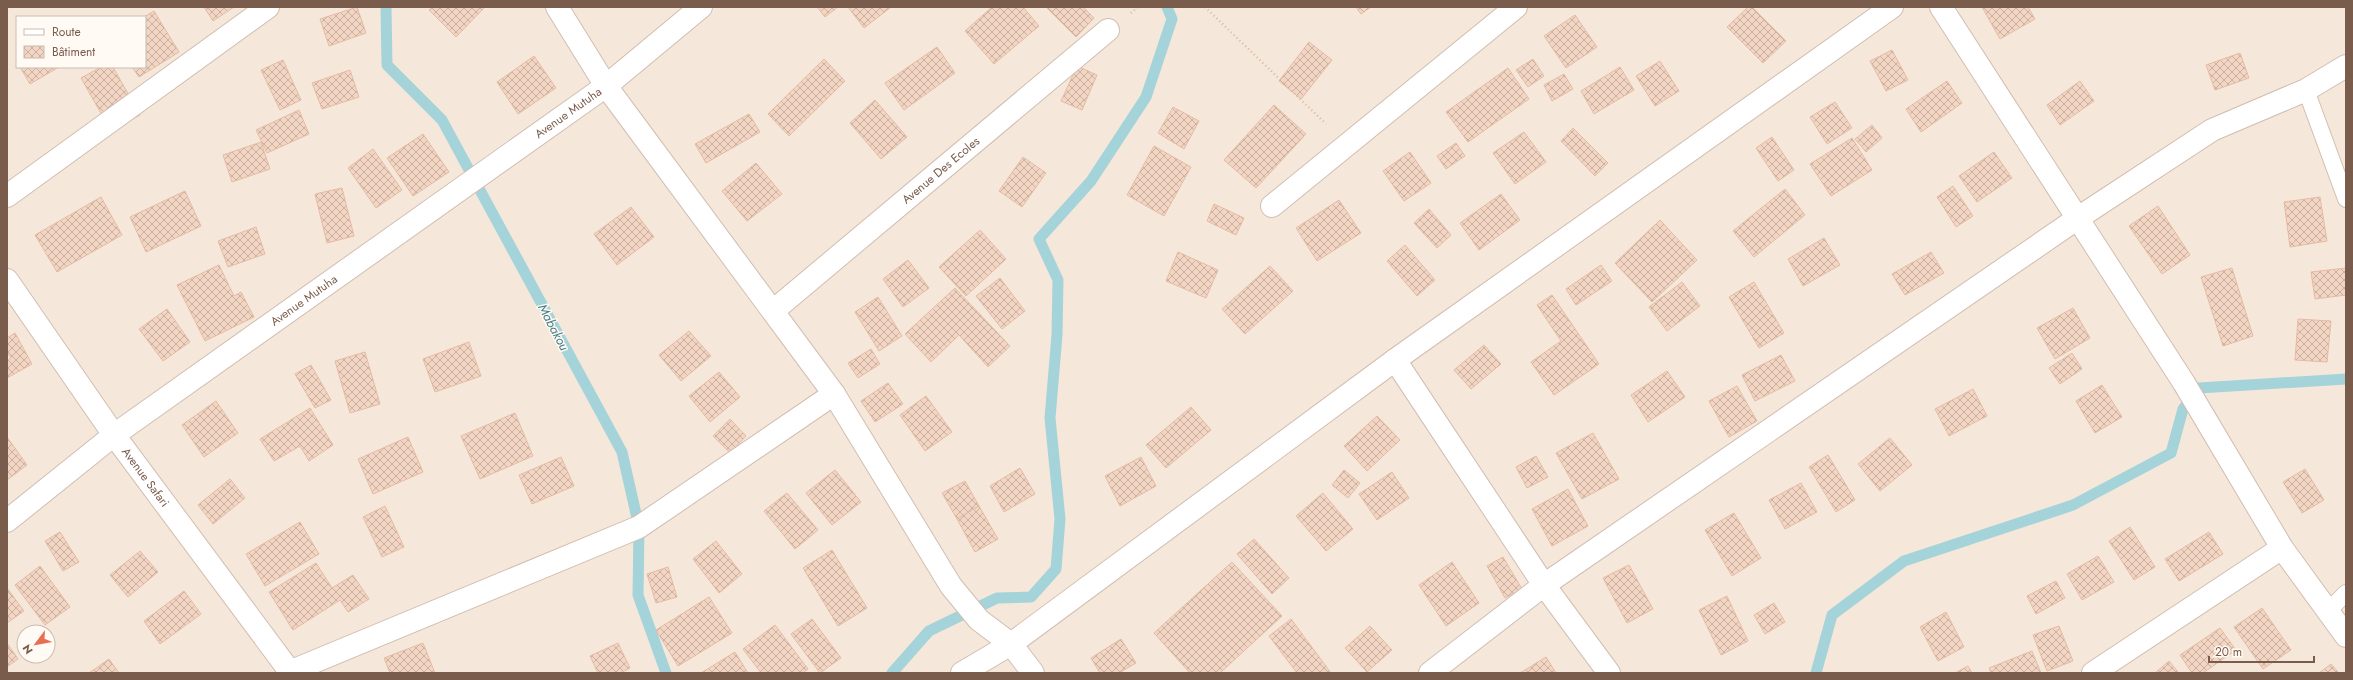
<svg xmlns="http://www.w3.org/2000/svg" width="2353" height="680" viewBox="0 0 2353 680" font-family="Jost,sans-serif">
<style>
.residential{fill:#f5e8da;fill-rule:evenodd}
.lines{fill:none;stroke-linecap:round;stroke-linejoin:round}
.stream{stroke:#a5d3da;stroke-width:11}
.building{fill:url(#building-cross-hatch);stroke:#e6bba3}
.lane-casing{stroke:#d1beb0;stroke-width:18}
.street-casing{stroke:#d1beb0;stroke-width:24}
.path{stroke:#d9b8a5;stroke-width:2.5;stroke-dasharray:1 3;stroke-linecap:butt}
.lane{stroke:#fff;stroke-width:16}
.street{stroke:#fff;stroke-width:22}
.labels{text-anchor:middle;stroke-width:3;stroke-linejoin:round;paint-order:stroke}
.street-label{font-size:12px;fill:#7a5c4d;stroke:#fffaf3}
.water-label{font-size:13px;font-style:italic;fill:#437c86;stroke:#fffaf3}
</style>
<defs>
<pattern id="building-cross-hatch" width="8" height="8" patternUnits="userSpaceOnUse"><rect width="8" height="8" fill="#f3d5c3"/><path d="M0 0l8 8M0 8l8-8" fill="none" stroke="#cab0a1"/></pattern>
</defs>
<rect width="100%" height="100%" fill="#fdf6ec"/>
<path class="residential" d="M7,7h2339v666h-2339zM17,17h128v50h-128zM24,632h24v24h-24z"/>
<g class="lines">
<path class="stream" d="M386,7l1,58 55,55 180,332 17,75 -1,68 28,78
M892,673l37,-42 68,-33 34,-1 25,-28 4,-50 -10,-101 7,-83 1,-55 -19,-41 52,-58 55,-84 26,-78 -5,-12
M1816,673l16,-58 72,-54 169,-56 98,-52 12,-44 16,-21 147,-9"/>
</g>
<path class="building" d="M204,7h30l-21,14z
M357,7l9,26 -37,13 -9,-27z
M433,7h52l-29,30 -27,-27z
M817,7h21l-13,10z
M848,7h43l-27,21z
M992,7h31l16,19 -45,38 -29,-33z
M1046,7h37l11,11 -18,19z
M1356,7h15l-10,7z
M1748,7h4l34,34 -23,22 -36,-36z
M1982,7h46l7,12 -35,20z
M154,11l25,41 -40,25 -7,-10h13l-1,-50z
M1575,15l22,32 -31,21 -22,-32z
M1309,42l23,18 -31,39 -22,-18z
M937,47l18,26 -51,37 -19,-27z
M1892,50l16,30 -22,11 -16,-30z
M2240,53l9,25 -34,12 -9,-25z
M534,56l22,32 -38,26 -21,-32z
M824,59l21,22 -56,55 -21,-22z
M1533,59l11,17 -16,11 -12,-17z
M283,60l18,40 -21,10 -19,-40z
M1660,61l19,30 -24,15 -19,-30z
M1077,66l20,9 -15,35 -21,-9z
M20,67h39l-29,17z
M101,67h12l27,48 -29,16 -30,-53z
M1620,67l14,23 -40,24 -13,-23z
M1508,68l21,31 -61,43 -22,-30z
M350,70l9,27 -37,12 -10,-26z
M1564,74l9,15 -21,12 -8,-16z
M1947,81l15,22 -41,29 -15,-23z
M2080,81l14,20 -34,24 -13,-20z
M875,100l32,37 -26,22 -31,-36z
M1835,102l17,26 -25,16 -17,-27z
M1274,105l32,29 -50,54 -32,-28z
M1173,107l26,14 -15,28 -26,-16z
M299,110l10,24 -42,19 -11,-23z
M749,114l11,18 -54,31 -11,-19z
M1872,125l10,13 -16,14 -11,-13z
M1573,128l35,35 -13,13 -34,-35z
M1524,132l22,30 -31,22 -22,-31z
M423,134l26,38 -36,24 -26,-38z
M1772,137l22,33 -16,11 -22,-33z
M1852,138l20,32 -41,26 -21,-32z
M261,142l9,27 -38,13 -9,-27z
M1456,143l9,13 -19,13 -9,-13z
M1154,146l37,21 -27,49 -37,-21z
M373,149l29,41 -26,18 -28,-40z
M1410,152l21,31 -27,18 -21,-30z
M1994,152l18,26 -35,24 -18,-26z
M1023,157l23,16 -24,34 -23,-16z
M756,163l26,31 -35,27 -25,-30z
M1953,186l20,30 -17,11 -19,-30z
M342,188l12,48 -27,7 -12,-49z
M1785,189l20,26 -51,42 -21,-26z
M185,191l16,35 -55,26 -16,-35z
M1501,194l19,26 -41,30 -19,-27z
M101,197l21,38 -65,37 -22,-37z
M2320,197l7,44 -37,6 -6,-45z
M1339,200l22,33 -44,28 -21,-33z
M1214,204l30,14 -8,17 -29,-14z
M2158,206l32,49 -28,19 -33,-48z
M631,207l23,30 -37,28 -23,-31z
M1429,209l22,26 -14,13 -23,-25z
M1660,220l37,40 -45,42 -37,-39z
M256,227l9,27 -37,13 -10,-26z
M980,230l26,29 -40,37 -27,-29z
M1824,238l16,27 -37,21 -15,-27z
M1405,245l30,35 -18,16 -30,-35z
M1178,252l40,18 -12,28 -40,-17z
M1931,252l13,21 -39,22 -13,-21z
M908,260l21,28 -26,19 -20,-28z
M219,265l15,31 7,-4 13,25 -49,24 -28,-56z
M1601,265l11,16 -36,24 -10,-16z
M1270,266l23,25 -48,43 -23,-25z
M2232,268l21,68 -30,10 -22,-69z
M2346,268v27l-31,4 -4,-27z
M1000,278l25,33 -23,18 -26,-33z
M1682,282l18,24 -33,25 -18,-24z
M1754,282l30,51 -25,15 -30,-51z
M955,288l55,58 -22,21 -29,-32 -28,27 -26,-28z
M1552,295l47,69 -45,31 -23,-33 30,-21 -24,-36z
M878,297l24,39 -23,15 -24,-39z
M2073,308l17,30 -35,21 -18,-31z
M167,309l23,33 -27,19 -24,-32z
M2298,319l33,2 -4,41 -32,-2z
M689,331l22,25 -30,25 -22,-26z
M15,333l17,31 -25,14v-17l4,-3 -4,-6v-14z
M469,342l12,34 -46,16 -12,-33z
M1484,345l17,19 -30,25 -17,-19z
M871,349l9,15 -22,14 -10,-15z
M365,352l15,52 -30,9 -15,-52z
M2072,353l10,16 -22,15 -11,-16z
M1781,355l14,26 -40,20 -13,-26z
M311,365l20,35 -16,8 -20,-34z
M1667,371l18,26 -37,25 -17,-27z
M719,372l21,25 -30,25 -21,-26z
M888,383l15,21 -28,18 -14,-21z
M2102,385l20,32 -27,16 -19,-32z
M1737,386l20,35 -28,16 -20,-36z
M1973,389l14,27 -38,20 -14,-27z
M926,396l26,36 -27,19 -25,-36z
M216,401l22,32 -34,24 -22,-32z
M1191,407l20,23 -45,38 -20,-23z
M310,408l23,37 -24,16 -9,-15 -26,15 -14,-22z
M515,413l18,43 -53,23 -19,-43z
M1377,416l23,24 -33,31 -23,-25z
M730,419l16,17 -16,17 -17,-17z
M1593,433l26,46 -37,20 -26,-46z
M7,437l20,28 -20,15z
M408,437l15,35 -50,22 -15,-35z
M1890,438l22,27 -32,26 -22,-27z
M1828,455l27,45 -19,12 -27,-45z
M1536,456l12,21 -21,11 -11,-21z
M561,457l13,29 -42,18 -13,-29z
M1141,457l15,29 -36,20 -15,-30z
M1020,468l15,26 -31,18 -14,-26z
M2305,469l19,31 -22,13 -19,-31z
M835,470l26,32 -29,23 -26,-32z
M1344,470l16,13 -12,15 -16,-13z
M1392,472l17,26 -32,22 -18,-26z
M230,479l15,19 -32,26 -15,-19z
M965,481l14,25 -22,13 -15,-26z
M1801,483l16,29 -32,17 -16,-29z
M1568,489l20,37 -36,20 -20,-37z
M787,493l31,37 -23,19 -31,-38z
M1323,493l30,36 -27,22 -30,-35z
M385,506l19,41 -22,10 -19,-40z
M979,506l19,33 -23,13 -18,-33z
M1734,513l27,45 -29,18 -27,-46z
M300,522l19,32 -54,32 -19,-32z
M2130,527l25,40 -21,13 -25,-39z
M60,532l19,30 -16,9 -18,-30z
M2209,532l14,22 -44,27 -14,-22z
M1254,539l35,39 -17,16 -35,-40z
M716,541l26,33 -23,19 -26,-34z
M832,550l35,58 -29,18 -35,-58z
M140,551l18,21 -30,25 -18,-22z
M2098,556l16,26 -32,18 -15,-26z
M1503,557l19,32 -17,9 -18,-32z
M1232,562l50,54 -62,57h-30l-36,-40z
M1452,562l27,41 -33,23 -27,-41z
M316,563l16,25 21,-13 16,24 -21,13 -8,-12 -47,30 -24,-38z
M1629,565l24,44 -26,14 -24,-45z
M40,566l30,41 -25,18 -30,-40z
M668,567l9,30 -21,6 -9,-29z
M2056,581l9,17 -29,16 -9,-18z
M7,588l17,23 -17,12z
M184,591l17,23 -41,30 -16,-23z
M1727,596l21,45 -27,14 -22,-45z
M709,597l23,36 -54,33 -22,-36z
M1774,603l11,19 -20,12 -11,-19z
M2262,608l29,42 -28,19 -29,-42z
M1946,612l18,35 -26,14 -18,-34z
M812,619l29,39 -21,15 -29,-39z
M1291,619l40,54h-34l-28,-37z
M775,625l33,44 -5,4h-42l-18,-24z
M1370,626l22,24 -25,22 -22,-24z
M2059,626l14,35 -26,10 -14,-36z
M2220,628l16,22 -33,23h-11l-12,-18z
M1121,639l15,24 -17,10h-19l-9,-15z
M7,643l11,16 -11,8z
M423,643l12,30h-45l-6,-15z
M618,643l12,25 -10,5h-22l-8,-17z
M2032,651l9,22h-50l-2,-5z
M735,652l13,21h-47z
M1546,657l10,16h-36z
M109,659l10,14h-30z
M2169,661l10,12h-24z
M2331,664l8,9h-20z
M1968,666l4,7h-17z"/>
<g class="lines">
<g class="lane-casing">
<path id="lane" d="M2306,90l40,109
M2328,611l18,-18"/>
</g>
<g class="street-casing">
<g id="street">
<path d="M557,7l49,79 228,308 117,192 28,34 32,24 22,29"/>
<path d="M1941,7l243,376 98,165 64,88"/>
<path d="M7,196l261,-189"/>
<path d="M1272,206l244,-199"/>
<path id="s1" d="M7,280l107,155 177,238"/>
<path id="s2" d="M773,311l335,-281"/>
<path d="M1395,360l149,225 65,88"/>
<path id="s3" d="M7,521l107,-86 492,-349 95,-79"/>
<path d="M287,673l352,-146 195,-133"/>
<path d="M962,673l49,-29 384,-284 497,-353"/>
<path d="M1430,673l114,-88 534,-367 134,-88 94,-40 40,-24"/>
<path d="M2093,673l189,-125"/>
</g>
</g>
<path class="path" d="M1205,7l121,117
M1131,13l7,-6"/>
<use href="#lane" class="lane"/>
<use href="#street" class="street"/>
</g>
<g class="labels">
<g class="street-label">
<text dy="4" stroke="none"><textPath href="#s3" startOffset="694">Avenue Mutuha</textPath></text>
<text dy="4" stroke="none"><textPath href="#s2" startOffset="219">Avenue Des Ecoles</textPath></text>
<text dy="4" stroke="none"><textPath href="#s3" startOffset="370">Avenue Mutuha</textPath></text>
<text dy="4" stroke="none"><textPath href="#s1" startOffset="241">Avenue Safari</textPath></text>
</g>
<g class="water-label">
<text transform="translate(554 327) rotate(62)" y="5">Mabakou</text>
</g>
</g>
<rect width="2353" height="680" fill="none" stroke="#7a5c4d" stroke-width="16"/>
<rect x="16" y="16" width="130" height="52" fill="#fffaf3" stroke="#cabbb1"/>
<rect x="24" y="29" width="20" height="6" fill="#ffffff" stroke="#cabbb1"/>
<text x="52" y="36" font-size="12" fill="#7a5c4d">Route</text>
<rect x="24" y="46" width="20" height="12" fill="url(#building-cross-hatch)" stroke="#cabbb1"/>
<text x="52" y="56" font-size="12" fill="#7a5c4d">Bâtiment</text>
<g transform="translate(36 644) rotate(238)"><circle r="19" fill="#fffaf3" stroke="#cabbb1"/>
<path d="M0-3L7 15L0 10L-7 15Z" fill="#e76f51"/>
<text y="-6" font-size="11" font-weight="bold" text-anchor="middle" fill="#7a5c4d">N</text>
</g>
<path d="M2209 656v6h105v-6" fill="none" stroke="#7a5c4d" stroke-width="2"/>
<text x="2215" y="656" font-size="12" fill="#7a5c4d" stroke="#fffaf3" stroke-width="3" paint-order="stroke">20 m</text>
</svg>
